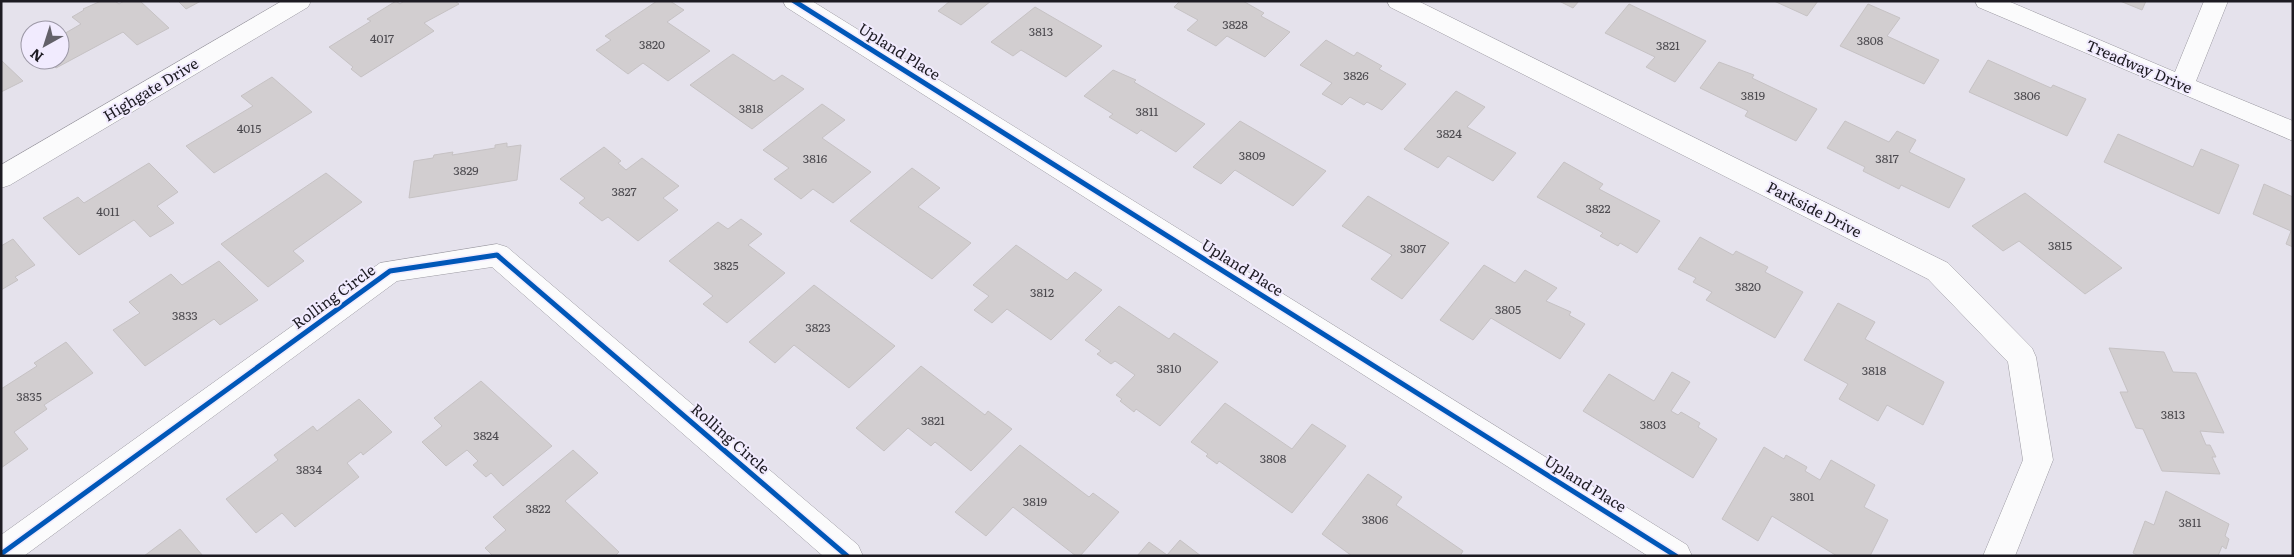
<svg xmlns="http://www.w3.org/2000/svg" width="2294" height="557" viewBox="0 0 2294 557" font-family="Literata,serif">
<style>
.building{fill:#d2ced0;stroke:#c6c2c4}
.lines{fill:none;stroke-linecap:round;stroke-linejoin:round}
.street-casing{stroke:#9c9aa2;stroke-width:1}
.street{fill:#fbfbfc;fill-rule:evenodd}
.cycleway-casing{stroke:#f1ebfe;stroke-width:8}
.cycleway{stroke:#0057b8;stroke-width:5}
.labels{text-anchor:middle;stroke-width:4;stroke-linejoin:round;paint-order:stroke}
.number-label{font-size:12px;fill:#4c4a4f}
.street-label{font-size:15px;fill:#1d1b22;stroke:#f1ebfe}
</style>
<rect width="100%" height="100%" fill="#e5e2ec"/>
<path class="building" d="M101,1h14l4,3 5,-3h16l29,27 -32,17 -14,-13 -67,36 -8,-8h12v-27l2,2 19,-11 -9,-7 12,-7 -1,-1z
M178,1h23l-15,8z
M396,1l4,3 4,-3h51l4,3 -35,19 10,8 -73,46 -10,-8 2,-2 -24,-20 42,-26 -4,-2z
M657,1h13l14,9 -17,12 43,29 -42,30 -25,-18 -15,11 -32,-24 15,-10 -6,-4z
M950,1h41l-30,24 -23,-14z
M1180,1h63l21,12 -3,3 29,16 -25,25 -38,-21 -11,10 -29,-16 11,-10 -24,-13z
M1559,1h20l-6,7z
M1774,1h44l-11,15z
M2120,1h26l-4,9z
M1629,4l77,37 -31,41 -29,-15 9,-10 -50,-24z
M1868,4l32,14 -13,18 52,24 -15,24 -84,-38z
M1035,7l67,39 -36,31 -45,-27 -8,6 -22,-14z
M1326,40l28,16 3,-4 25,14 -3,3 27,15 -24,26 -15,-8 -3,3 -14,-8 -8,8 -20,-11 10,-11 -32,-18z
M733,54l41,27 8,-6 22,14 -52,40 -62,-44z
M1988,60l63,28 2,-3 33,14 -19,37 -98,-44z
M2,61l21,20 -22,11v-30z
M1719,62l35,13 -2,3 65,31 -21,32 -51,-25 3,-5 -48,-23z
M1113,70l23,10 -2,2 71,42 -29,28 -35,-22 -4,4 -28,-17 4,-3 -29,-18z
M272,77l40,35 -98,61 -28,-27 67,-40 -12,-10z
M1456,91l29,16 -18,20 49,26 -23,28 -45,-25 -10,12 -34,-19z
M822,104l23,16 -23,18 49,34 -38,31 -20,-14 -12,10 -27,-20 15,-11 -26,-18z
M1240,121l86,50 -33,35 -58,-36 -14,14 -28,-17z
M1845,121l44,21 8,-11 19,9 -7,12 56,27 -16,29 -48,-23 -2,4 -36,-18 2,-4 -38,-19z
M2118,134l75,33 8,-18 38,16 -20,49 -115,-52z
M507,143v4l14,-2 -4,35 -108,18 5,-37 19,-3 1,-3 19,-3 -1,3 43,-7v-3z
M604,147l17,14 -3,2 8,7 16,-12 37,28 -16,12 15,12 -40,31 -30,-24 -6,4 -23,-18 6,-5 -25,-19z
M1564,162l39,22 -4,5 61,32 -23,32 -17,-10 -2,3 -18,-10 3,-3 -66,-36z
M149,163l29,29 -21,14 17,17 -24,14 -16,-17 -55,35 -36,-37 35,-21 6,6z
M912,168l28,20 -22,19 53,36 -39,36 -82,-58z
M326,173l36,29 -69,49 11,10 -36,26 -47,-43z
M2264,184l29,13v50l-7,-3 5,-13 -38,-17z
M2025,193l97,75 -37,26 -66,-53 -16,10 -31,-25z
M1368,196l81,47 -47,56 -31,-20 21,-24 -50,-29z
M741,219l21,15 -14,11 37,28 -58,50 -24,-19 10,-8 -44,-35 49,-39 10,7z
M1700,237l33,18 3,-4 32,16 -3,5 38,20 -28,46 -69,-38 6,-8 -19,-10 3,-4 -18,-9z
M13,239l22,26 -20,12 3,3 -17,10v-44z
M1016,245l51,35 8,-8 27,18 -51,50 -44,-31 -15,14 -18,-13 15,-14 -16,-11z
M219,261l39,39 -38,25 -6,-6 -69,47 -32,-36 27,-17 -11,-11 42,-28 11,11z
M1484,265l31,18 10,-13 32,18 -11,13 25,11 -2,3 16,9 -25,35 -69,-41 -18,22 -33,-20z
M814,285l81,61 -46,42 -55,-43 -19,18 -26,-21z
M1838,303l37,19 -10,17 79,43 -21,43 -36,-20 -9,16 -39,-22 9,-15 -44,-24z
M1119,306l50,33 5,-6 44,29 -58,64 -24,-17 -2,3 -14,-11 2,-2 -6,-4 19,-20 -20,-14 -4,3 -14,-10 4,-3 -16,-11z
M66,342l27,31 -49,32 3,4 -33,23 14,17 -27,19v-79l36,-23 -3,-3z
M2109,348l55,4 9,20 23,1 28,60 -24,-2 6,14h4l6,12h-4l8,17 -58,-3 -19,-42 -7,-1 -16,-36h8z
M921,366l64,49 3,-4 24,18 -41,42 -36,-29 -4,4 -23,-18 -24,23 -28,-23z
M1672,372l18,10 -19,29 7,4 3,-3 19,11 -2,4 19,12 -24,39 -110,-67 26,-37 45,27z
M481,381l71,65 -49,40 -12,-13 -5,4 -13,-12 5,-4 -11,-11 -21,16 -24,-24 20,-16 -8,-8z
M359,399l33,33 -29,23 -2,-3 -14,11 12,14 -64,50 -13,-14 -26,20 -30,-34 52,-39 -4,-5 39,-29 4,5z
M1225,403l67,46 20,-25 34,22 -54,67 -73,-52 -2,3 -11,-8 2,-2 -17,-12z
M1020,445l69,52 4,-4 26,19 -39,44h-4l-63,-49 -27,29 -31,-24z
M1764,447l20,12 2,-4 21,12 -2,4 15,9 11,-20 44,25 -11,22 24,13 -18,36h-33l-65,-40 -14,25 -36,-22z
M573,450l25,23 -33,28 54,51 -4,4h-122l-8,-8 21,-18 -13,-13z
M1368,474l34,23 -6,8 67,46 -3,5h-108l-30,-22z
M2166,491l63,33 -4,12 4,3 -3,10 -4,-3 -4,10h-79l-6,-3 12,-32 9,4z
M180,529l23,27h-59z
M1180,540l21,16h-64l12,-14 18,13z"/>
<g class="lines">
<g class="street-casing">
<path id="street" d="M282,1h29l-3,6 -298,178 -9,3v-23z
M783,1h29l875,544 5,11h-44l-862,-549z
M1387,1h31l530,262 84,85 4,9 17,103 -38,96h-32l40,-96 -15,-98 -80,-83 -538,-272z
M1975,1h33l167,71 29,-71h24l-32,80 97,40v20l-315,-134z
M497,244l10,3 351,298 5,11h-40l-331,-289 -95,14 -373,275h-23v-21l379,-272z"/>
</g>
<use href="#street" class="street"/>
<g class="cycleway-casing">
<path id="cycleway" d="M794,1l882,555
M1,554l389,-283 107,-16 350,301"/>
</g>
<use href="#cycleway" class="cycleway"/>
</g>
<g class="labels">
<g class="number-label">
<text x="1235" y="29">3828</text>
<text x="1041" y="36">3813</text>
<text x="382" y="43">4017</text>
<text x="1870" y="45">3808</text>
<text x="652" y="49">3820</text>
<text x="1668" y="50">3821</text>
<text x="1356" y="80">3826</text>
<text x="1753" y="100">3819</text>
<text x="2027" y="100">3806</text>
<text x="751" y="113">3818</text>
<text x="1147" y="116">3811</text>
<text x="249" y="133">4015</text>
<text x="1449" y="138">3824</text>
<text x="1252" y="160">3809</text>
<text x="815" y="163">3816</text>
<text x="1887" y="163">3817</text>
<text x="466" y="175">3829</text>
<text x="624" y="196">3827</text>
<text x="1598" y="213">3822</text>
<text x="108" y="216">4011</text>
<text x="2060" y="250">3815</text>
<text x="1413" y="253">3807</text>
<text x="726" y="270">3825</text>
<text x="1748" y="291">3820</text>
<text x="1042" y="297">3812</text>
<text x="1508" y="314">3805</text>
<text x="185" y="320">3833</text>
<text x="818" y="332">3823</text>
<text x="1169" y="373">3810</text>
<text x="1874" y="375">3818</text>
<text x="29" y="401">3835</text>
<text x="2173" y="419">3813</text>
<text x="933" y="425">3821</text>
<text x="1653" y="429">3803</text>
<text x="486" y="440">3824</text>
<text x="1273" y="463">3808</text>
<text x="309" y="474">3834</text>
<text x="1802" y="501">3801</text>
<text x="1035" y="506">3819</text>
<text x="538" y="513">3822</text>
<text x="1375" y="524">3806</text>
<text x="2190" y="527">3811</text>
</g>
<g class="street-label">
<text transform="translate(899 52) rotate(32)" y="5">Upland Place</text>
<text transform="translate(2139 67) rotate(23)" y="5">Treadway Drive</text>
<text transform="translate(151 90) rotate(-31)" y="5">Highgate Drive</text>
<text transform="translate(1814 210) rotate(27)" y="5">Parkside Drive</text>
<text transform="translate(1242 268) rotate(32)" y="5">Upland Place</text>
<text transform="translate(334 297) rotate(-36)" y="5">Rolling Circle</text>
<text transform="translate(730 439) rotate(41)" y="5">Rolling Circle</text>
<text transform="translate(1585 484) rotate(32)" y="5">Upland Place</text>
</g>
</g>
<rect width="2294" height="557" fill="none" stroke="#1d1b22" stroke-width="5"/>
<g transform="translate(45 45) rotate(219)"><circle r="24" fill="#f1ebfe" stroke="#9c98a6"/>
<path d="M0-4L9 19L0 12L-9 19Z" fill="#636169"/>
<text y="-8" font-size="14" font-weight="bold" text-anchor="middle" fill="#1d1b22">N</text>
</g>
</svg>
